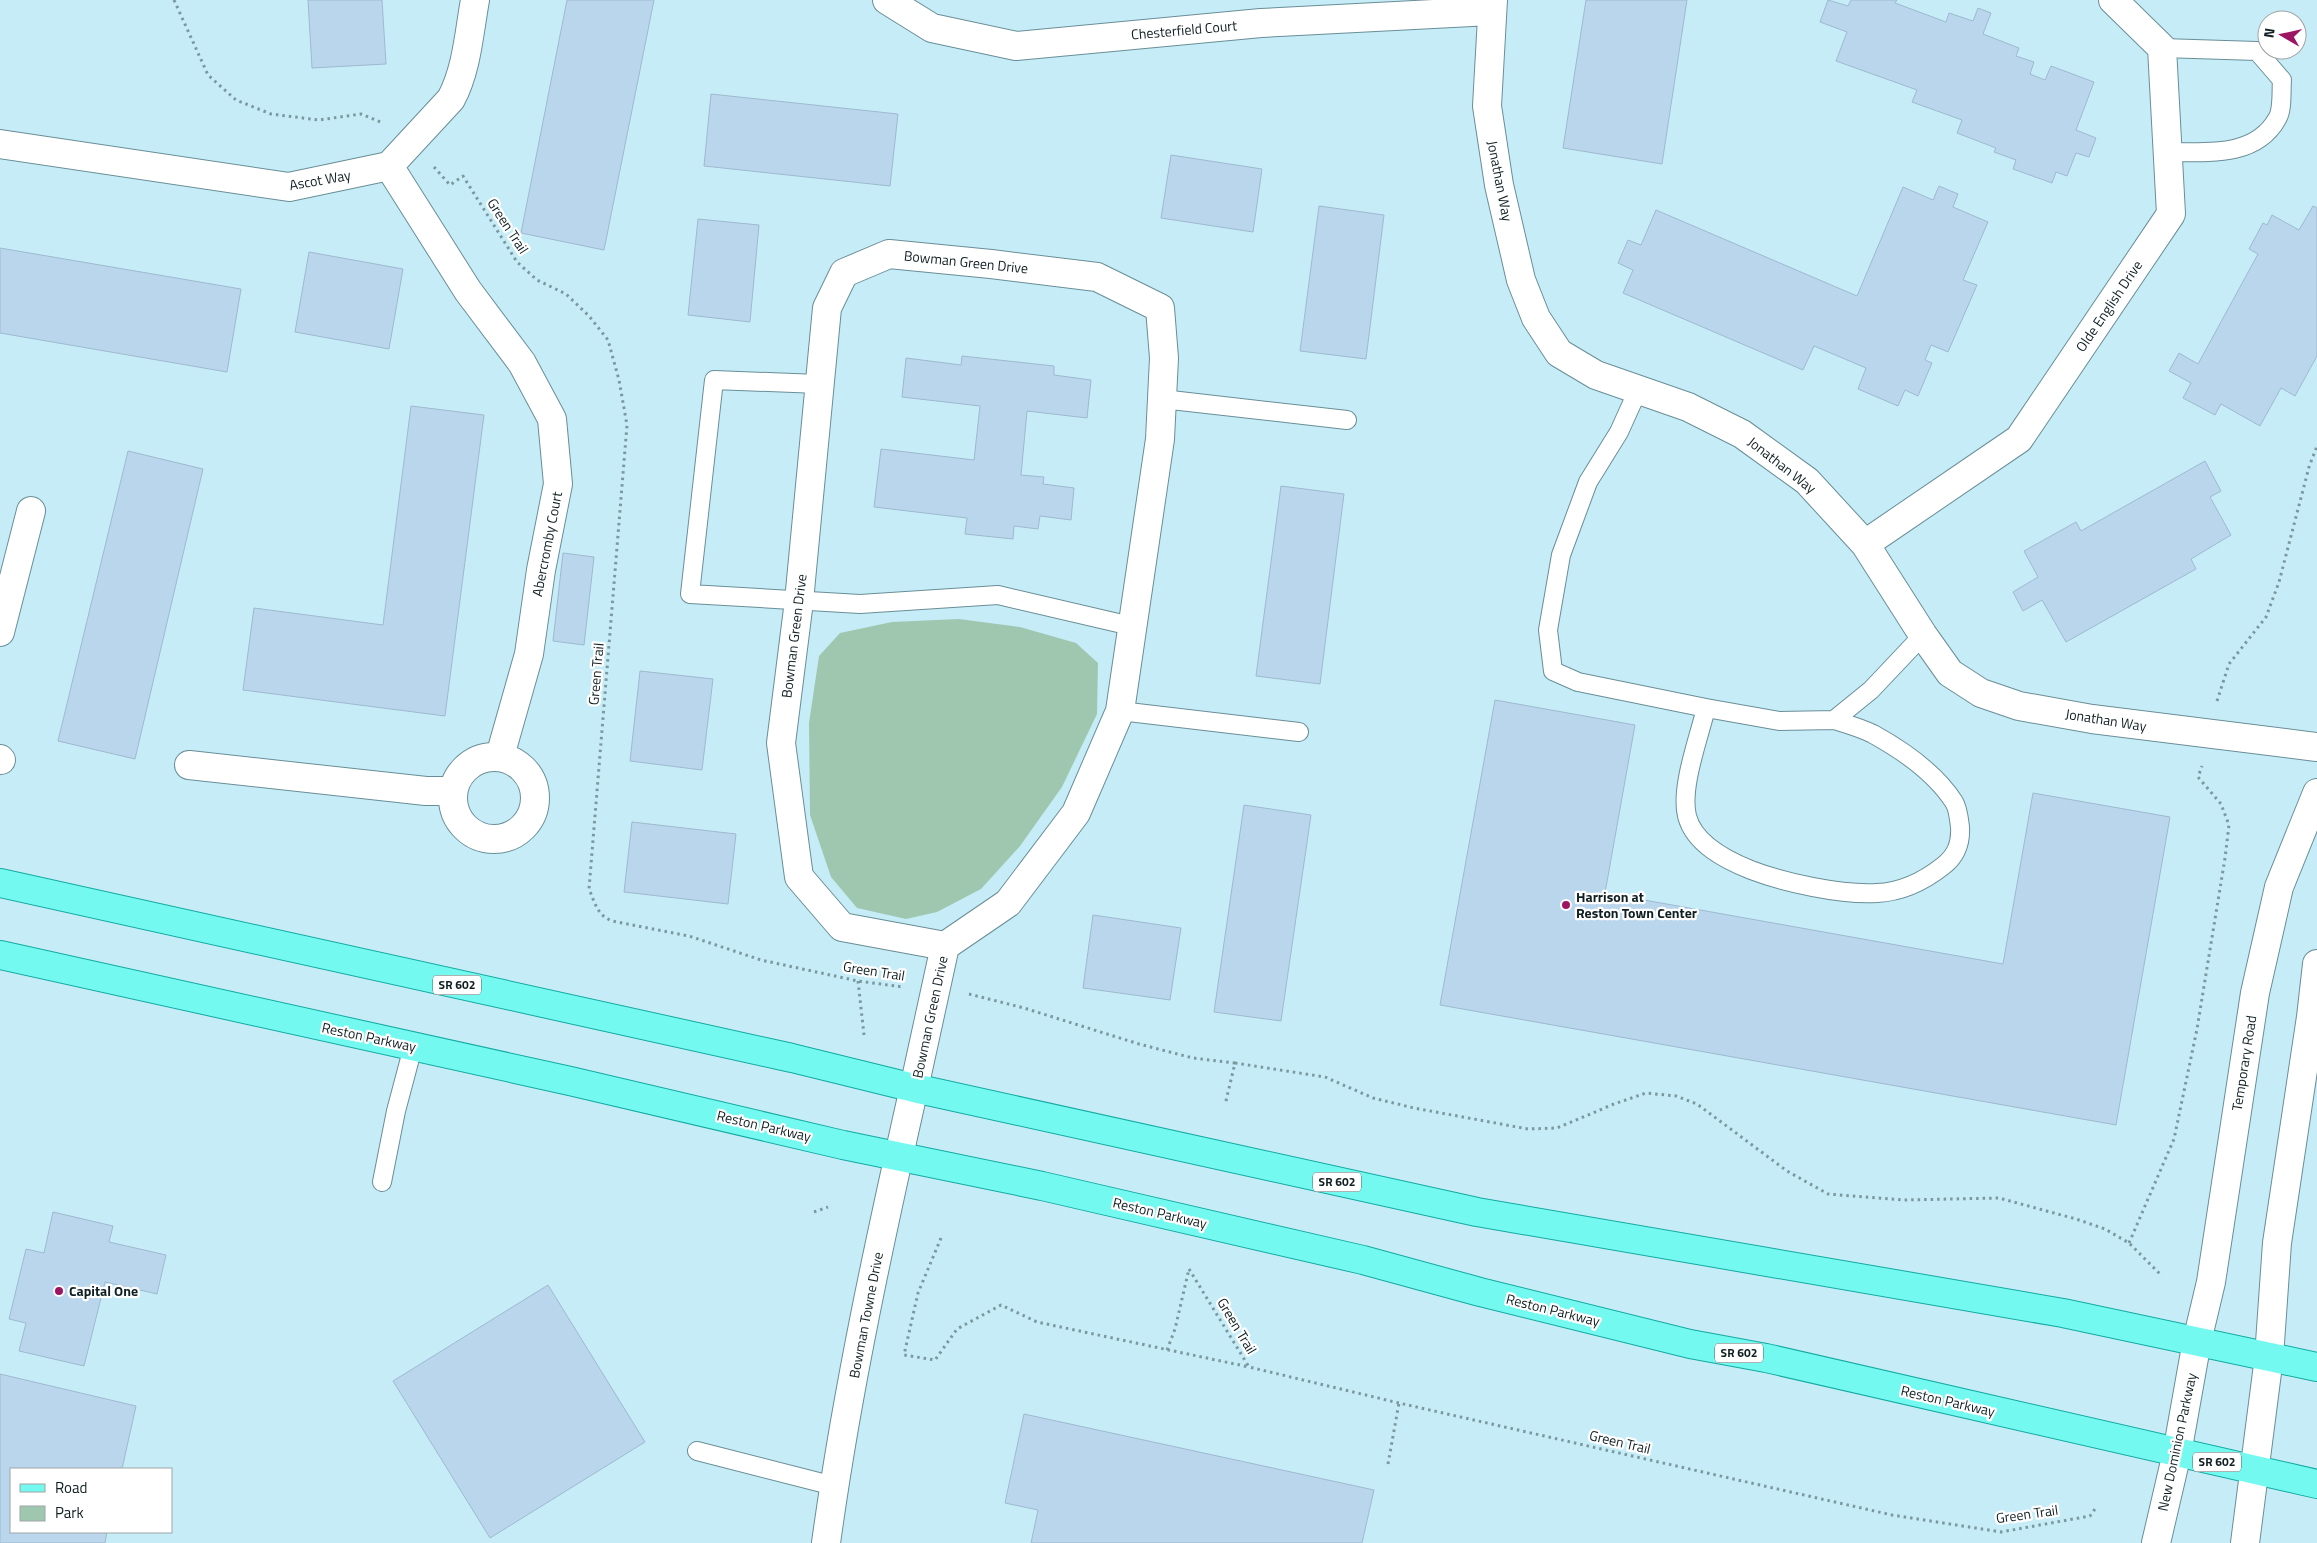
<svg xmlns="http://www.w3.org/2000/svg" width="2317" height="1543" viewBox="0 0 2317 1543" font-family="'Titillium Web',sans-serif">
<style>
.green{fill:#9fc7af}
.building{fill:#bad6ec;stroke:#9eb9cf}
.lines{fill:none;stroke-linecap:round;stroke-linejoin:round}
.lane-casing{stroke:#698e97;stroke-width:20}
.street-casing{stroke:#698e97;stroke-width:30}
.secondary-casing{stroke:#698e97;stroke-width:30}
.primary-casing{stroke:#13aaa1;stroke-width:30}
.path{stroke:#7b989f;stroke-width:3;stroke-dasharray:2.5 4;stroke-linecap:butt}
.lane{stroke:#fff;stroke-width:18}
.street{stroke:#fff;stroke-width:28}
.secondary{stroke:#fff;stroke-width:28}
.primary{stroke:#73f9f0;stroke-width:28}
.poi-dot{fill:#9d1463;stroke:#fff;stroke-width:2}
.labels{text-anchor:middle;stroke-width:4.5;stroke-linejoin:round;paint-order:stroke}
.shield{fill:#fff;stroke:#586264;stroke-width:1}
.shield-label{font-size:12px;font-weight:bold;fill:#101f22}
.street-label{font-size:14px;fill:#101f22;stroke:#fff}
.poi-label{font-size:14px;font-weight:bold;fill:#101f22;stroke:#fff;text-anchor:start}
</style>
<rect width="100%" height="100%" fill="#c6edf7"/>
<path class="green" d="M959,619l61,8 56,16 22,20 -1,51 -35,73 -42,59 -39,43 -44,23 -31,7 -49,-11 -26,-31 -21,-62 -1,-92 10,-67 21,-23 52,-11z"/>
<path class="building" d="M308,0h74l4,64 -74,4z
M567,0h87l-50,250 -83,-17z
M1586,0h101l-25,164 -99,-16z
M1828,0l20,6 3,-6h46l-2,3 51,19 3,-9 24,8 5,-13 13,5 -8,21 36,14 -3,8 18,6 -4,12 15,6 6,-14 43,16 -18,48 20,8 -7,19 -13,-4 -9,23 -11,-4 -4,11 -39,-14 3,-9 -22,-8 2,-4 -39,-15 5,-13 -50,-18 5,-12 -81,-29 11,-29 -27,-10z
M711,94l187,20 -8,72 -186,-20z
M1171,155l91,14 -9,63 -92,-14z
M1939,186l19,8 -5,13 35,15 -25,58 14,5 -29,67 -17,-7 -6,15 7,3 -14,33 -13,-6 -7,16 -40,-17 8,-21 -52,-22 -11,24 -180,-77 10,-23 -15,-7 10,-23 13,5 15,-35 201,86 46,-109 30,13z
M1319,206l65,9 -18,144 -66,-8z
M2313,206l4,2v148l-22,40 -14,-8 -21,38 -39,-22 -6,11 -32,-17 8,-15 -22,-12 10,-18 19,11 60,-110 -9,-5 14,-26 4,2 5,-10 27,15z
M698,219l61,6 -9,97 -62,-7z
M0,248l241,41 -14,83 -227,-39z
M309,252l94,17 -14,80 -94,-17z
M962,356l92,10v9l37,5 -4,38 -60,-7 -6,64 23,2 -1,7 31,4 -3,32 -31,-4 -2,13 -24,-3 -1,13 -48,-5 2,-16 -93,-11 7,-58 93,11 6,-54 -78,-9 4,-39 55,7z
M411,406l73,9 -39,301 -202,-26 11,-82 129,17z
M128,451l75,18 -68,290 -77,-18z
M2205,461l16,30 -11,6 21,38 -40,24 5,10 -130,73 -24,-42 -19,11 -10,-19 25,-15 -14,-26 52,-29 5,9z
M1281,486l63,8 -24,190 -64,-8z
M563,553l31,4 -10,88 -31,-4z
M640,671l73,8 -11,91 -72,-9z
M1495,700l140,25 -30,168 398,71 30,-171 137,24 -54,308 -676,-120z
M1244,805l67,10 -30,206 -67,-9z
M632,822l104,12 -8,70 -104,-12z
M1093,915l88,13 -11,72 -87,-12z
M53,1212l60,14 -4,16 57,13 -9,39 -52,-12 -21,84 -65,-15 7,-28 -17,-4 17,-70 18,4z
M548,1285l97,157 -155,96 -97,-157z
M0,1374l136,32 -14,63h-111v63h96l-2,11h-105z
M1024,1414l350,76 -12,53h-331l7,-33 -33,-7z"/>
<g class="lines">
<g class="lane-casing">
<path id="lane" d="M2162,48l95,3 25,29c-1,11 1,30 -5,39 -22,39 -71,33 -110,33
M819,384l-105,-4 -24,214 170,10 138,-9 133,31
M1638,390l-19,42 -31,50 -27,73 -13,75 5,41 25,11 128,26 73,13 55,-1 37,-30 52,-55
M1162,399l185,21
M1706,708c-7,30 -26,79 -19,108 7,28 39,44 64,54 34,13 90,25 126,23 24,-1 47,-12 66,-27 13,-10 18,-22 17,-39 -1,-8 -2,-19 -6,-25 -18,-28 -52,-52 -81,-68 -12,-6 -26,-10 -39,-14
M1120,711l179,21
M382,1182l14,-71 17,-64
M697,1451l137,35"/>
</g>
<g class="street-casing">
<path id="street" d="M887,0l45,28 84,18 245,-23 230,-12
M1493,0l-6,106 12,79 22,95 15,38 23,35 37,22 92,32 54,27 65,47 58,63 58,91 27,38 31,20 38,13 73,13 225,28
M0,144l289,43 100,-21 62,-67c16,-30 18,-66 24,-99
M389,166l79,125 54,72 30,56 6,65 -17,86 -12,84 -29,102
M1865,544l154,-105 152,-225 -9,-166 -49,-48
M0,632l31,-121
M453 798a41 41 0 1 1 82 0a41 41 0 1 1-82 0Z
M0,759l1,1
M189,765l237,26h27
M914,1088l31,-142 63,-43 68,-90 44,-102 40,-272 4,-81 -4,-50 -63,-31 -106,-13 -102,-10 -45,19 -17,35 -28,293 -18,142 18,134 43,50 103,19"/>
</g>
<g class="secondary-casing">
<path id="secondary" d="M826,1543c21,-153 54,-304 88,-455
M2156,1543l21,-90 20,-112 14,-59 44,-289 24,-106 38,-94
M2245,1543l24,-186 8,-114 34,-226 6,-53"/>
</g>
<g class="primary-casing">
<path id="primary" d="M0,883l792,175 122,30 563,124 586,101 254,54
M0,955l570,126 273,64 199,41 321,74 117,32 210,52 76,14 551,126"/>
</g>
<path class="path" d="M174,0l34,75 28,25 35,14 48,6 42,-6 22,9
M434,167l16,18 13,-9 54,86 20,18 29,14 23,22 19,24 11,40 8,45 -38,464c6,14 8,26 23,32l77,15 72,24 97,21 45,6
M2217,701l12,-37 37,-47 13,-35 30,-115 8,-21
M858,981l6,54
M969,994l55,14 115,36 54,14 42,5 -10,42
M1235,1063l90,14 48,21 41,10 114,21 29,-1 57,-24 32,-11 30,3 21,8 90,67 41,23 76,6 95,-2 77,21 29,10 24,14 32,32
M814,1212l14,-5
M941,1238l-23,55 -14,62 31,5 22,-31 44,-24 36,17 212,45
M2129,1243l45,-104 23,-110 28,-171 4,-33 -8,-21 -23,-27 4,-11
M1189,1269l60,98 150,36 493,112 109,17 89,-16 7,-10
M1167,1350l8,-21 14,-60
M1388,1464l11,-61"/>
<use href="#lane" class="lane"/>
<use href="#street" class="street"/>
<use href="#secondary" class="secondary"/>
<use href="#primary" class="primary"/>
</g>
<g class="poi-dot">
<circle cx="1566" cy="905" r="5"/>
<circle cx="59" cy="1291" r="5"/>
</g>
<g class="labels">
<g class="shield">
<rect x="433" y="975.5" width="48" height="19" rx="4"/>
<rect x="1313" y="1172.5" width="48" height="19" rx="4"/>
<rect x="1715" y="1343.5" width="48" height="19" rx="4"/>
<rect x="2193" y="1452.5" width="48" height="19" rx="4"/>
</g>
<g class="shield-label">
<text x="457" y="989">SR 602</text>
<text x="1337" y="1186">SR 602</text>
<text x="1739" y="1357">SR 602</text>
<text x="2217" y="1466">SR 602</text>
</g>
<g class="street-label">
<text transform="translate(1184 30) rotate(-5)" y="5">Chesterfield Court</text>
<text transform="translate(320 180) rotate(-10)" y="5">Ascot Way</text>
<text transform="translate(1500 181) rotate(79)" y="5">Jonathan Way</text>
<text transform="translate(508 226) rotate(57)" y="5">Green Trail</text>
<text transform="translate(966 262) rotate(6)" y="5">Bowman Green Drive</text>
<text transform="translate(2109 306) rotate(-56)" y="5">Olde English Drive</text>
<text transform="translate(1782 465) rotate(38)" y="5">Jonathan Way</text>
<text transform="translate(547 544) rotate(-79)" y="5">Abercromby Court</text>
<text transform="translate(794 636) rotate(-83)" y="5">Bowman Green Drive</text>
<text transform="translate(596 674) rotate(-85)" y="5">Green Trail</text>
<text transform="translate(2106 720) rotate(9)" y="5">Jonathan Way</text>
<text transform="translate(874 971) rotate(9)" y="5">Green Trail</text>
<text transform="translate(930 1017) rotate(-78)" y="5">Bowman Green Drive</text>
<text transform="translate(369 1037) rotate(12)" y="5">Reston Parkway</text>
<text transform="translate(2244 1063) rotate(-81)" y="5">Temporary Road</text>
<text transform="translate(764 1126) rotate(13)" y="5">Reston Parkway</text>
<text transform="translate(1160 1213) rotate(13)" y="5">Reston Parkway</text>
<text transform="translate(1553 1310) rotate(14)" y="5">Reston Parkway</text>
<text transform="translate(866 1315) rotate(-79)" y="5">Bowman Towne Drive</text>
<text transform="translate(1237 1326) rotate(59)" y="5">Green Trail</text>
<text transform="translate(1948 1401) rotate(13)" y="5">Reston Parkway</text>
<text transform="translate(1620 1442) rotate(13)" y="5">Green Trail</text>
<text transform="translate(2177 1442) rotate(-78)" y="5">New Dominion Parkway</text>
<text transform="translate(2027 1514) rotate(-8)" y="5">Green Trail</text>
</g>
<g class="poi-label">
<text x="1576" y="902">Harrison at<tspan x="1576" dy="16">Reston Town Center</tspan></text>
<text x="69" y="1296">Capital One</text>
</g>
</g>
<rect x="10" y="1468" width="162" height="65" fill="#ffffff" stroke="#9fa5a7"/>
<rect x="20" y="1484" width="25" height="8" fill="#73f9f0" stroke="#9fa5a7"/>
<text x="55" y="1493" font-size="15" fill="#101f22">Road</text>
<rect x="20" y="1506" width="25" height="15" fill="#9fc7af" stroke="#9fa5a7"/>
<text x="55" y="1518" font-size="15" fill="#101f22">Park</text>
<g transform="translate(2282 35) rotate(279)"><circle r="24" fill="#ffffff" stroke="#9fa5a7"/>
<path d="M0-4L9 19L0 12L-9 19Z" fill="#9d1463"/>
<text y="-8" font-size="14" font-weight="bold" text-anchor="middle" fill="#101f22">N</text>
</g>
</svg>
